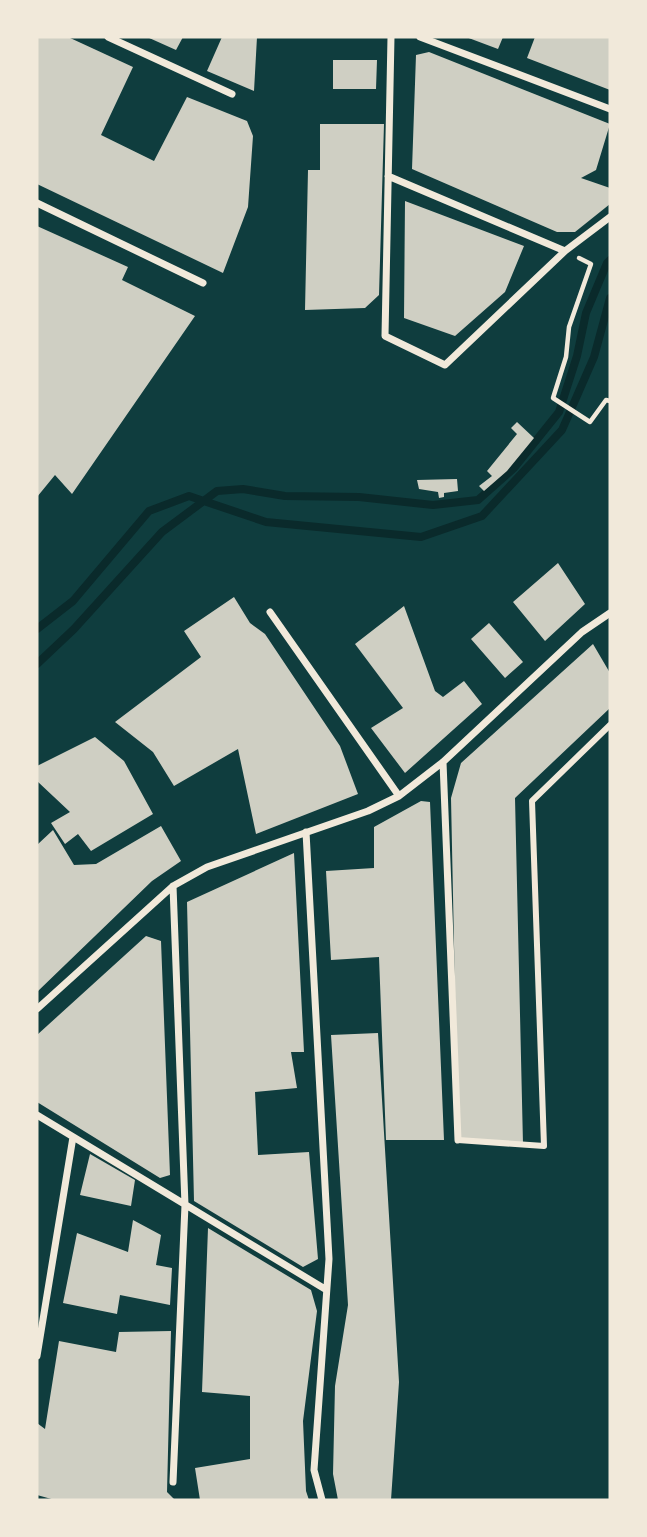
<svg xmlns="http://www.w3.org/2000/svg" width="647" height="1537" viewBox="0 0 647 1537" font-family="'Asap Condensed',sans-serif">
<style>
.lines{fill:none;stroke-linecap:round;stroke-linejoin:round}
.stream{stroke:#0a2a2b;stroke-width:8}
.building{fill:#cfcfc3}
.path{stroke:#f1e9da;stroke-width:4.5}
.pedestrian{stroke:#f1e9da;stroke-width:6}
.minor{stroke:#f1e9da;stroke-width:7}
</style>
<rect width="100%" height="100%" fill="#0f3d3e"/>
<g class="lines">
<path class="stream" d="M37,629l36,-28 76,-90 40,-15 77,26 155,15 61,-21 80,-86 32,-73 16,-59
M37,664l37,-35 88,-97 55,-41 26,-2 42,7 74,1 74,8 45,-5 36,-32 45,-56 18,-56 9,-43 21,-50 3,-3"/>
</g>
<path class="building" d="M37,37h31l65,30 -32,68 53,26 33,-64 60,24 6,15 -5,71 -25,66 -186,-89z
M147,37h36l-7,13z
M222,37h35l-3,54 -47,-20z
M466,37h37l-5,12z
M535,37h75v53l-83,-32z
M429,52l181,72 -14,46 -15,8 29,10v16l-35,28h-18l-145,-63 4,-114z
M333,60h44l-1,29h-43z
M320,124h64l-5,171 -14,13 -60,2 3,-140h12z
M405,201l119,45 -19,46 -50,44 -51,-18z
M37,226l91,41 -6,13 73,36 -123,178 -17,-19 -18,22z
M517,422l17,16 -27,33 -23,20 -5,-5 13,-10 -5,-5 30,-37 -6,-6z
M457,479l1,12 -14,2v4l-5,1 -1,-6 -19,-3 -2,-9z
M558,563l27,41 -40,37 -32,-39z
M234,597l16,26 15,11 75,112 18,48 -102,40 -18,-85 -64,37 -21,-34 -38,-30 86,-65 -17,-26z
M404,606l31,85 8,6 21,-16 18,23 -77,69 -34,-45 32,-20 -48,-64z
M489,623l34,39 -18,16 -34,-39z
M593,644l17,29v35l-95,90 8,346 -65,-4 -7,-342 10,-35z
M95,737l29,24 29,53 -62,37 -13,-17 -13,10 -14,-21 19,-11 -33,-31v-15z
M421,801l9,1 14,338h-58l-7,-183 -48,3 -5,-89 48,-3v-41z
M161,826l20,35 -29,20 -115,111v-147l16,-15 21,35 22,-1z
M294,853l10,199h-13l6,36 -42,4 3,63 51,-3 9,107 -15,8 -109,-66 -7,-299z
M146,936l15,5 9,234 -10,3 -123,-76v-67z
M378,1033l21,349 -8,118h-53l-5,-26 2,-88 13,-81 -17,-270z
M90,1154l45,26 -4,26 -51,-11z
M133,1220l28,15 -5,30 16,3 -2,37 -50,-10 -3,19 -54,-11 14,-70 51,19z
M208,1228l103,62 6,21 -14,110 3,70 3,9h-109l-5,-32 55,-9v-63l-48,-4z
M171,1331l-4,161 8,8h-120l-18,-5v-72l8,6 14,-88 57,11 3,-20z"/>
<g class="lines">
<path class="path" d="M579,258l12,6 -22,63 -3,30 -13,41 37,24 16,-22 4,1"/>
<path class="pedestrian" d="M458,1140l86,6 -12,-345 78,-76"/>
<path class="minor" d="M108,37l124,57
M391,37l-6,299 60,29 120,-114 45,-34
M420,37l190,72
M388,176l177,75
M37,203l166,80
M270,612l129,184
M443,762l15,378
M306,832l23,427 -15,211 8,30
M173,886l12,319 -12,277
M37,1009l136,-123 34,-19 161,-56 31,-15 44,-34 139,-130 28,-19
M37,1115l288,174
M37,1356l36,-219"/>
</g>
<rect width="647" height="1537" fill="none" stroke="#f1e9da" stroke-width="77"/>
</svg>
